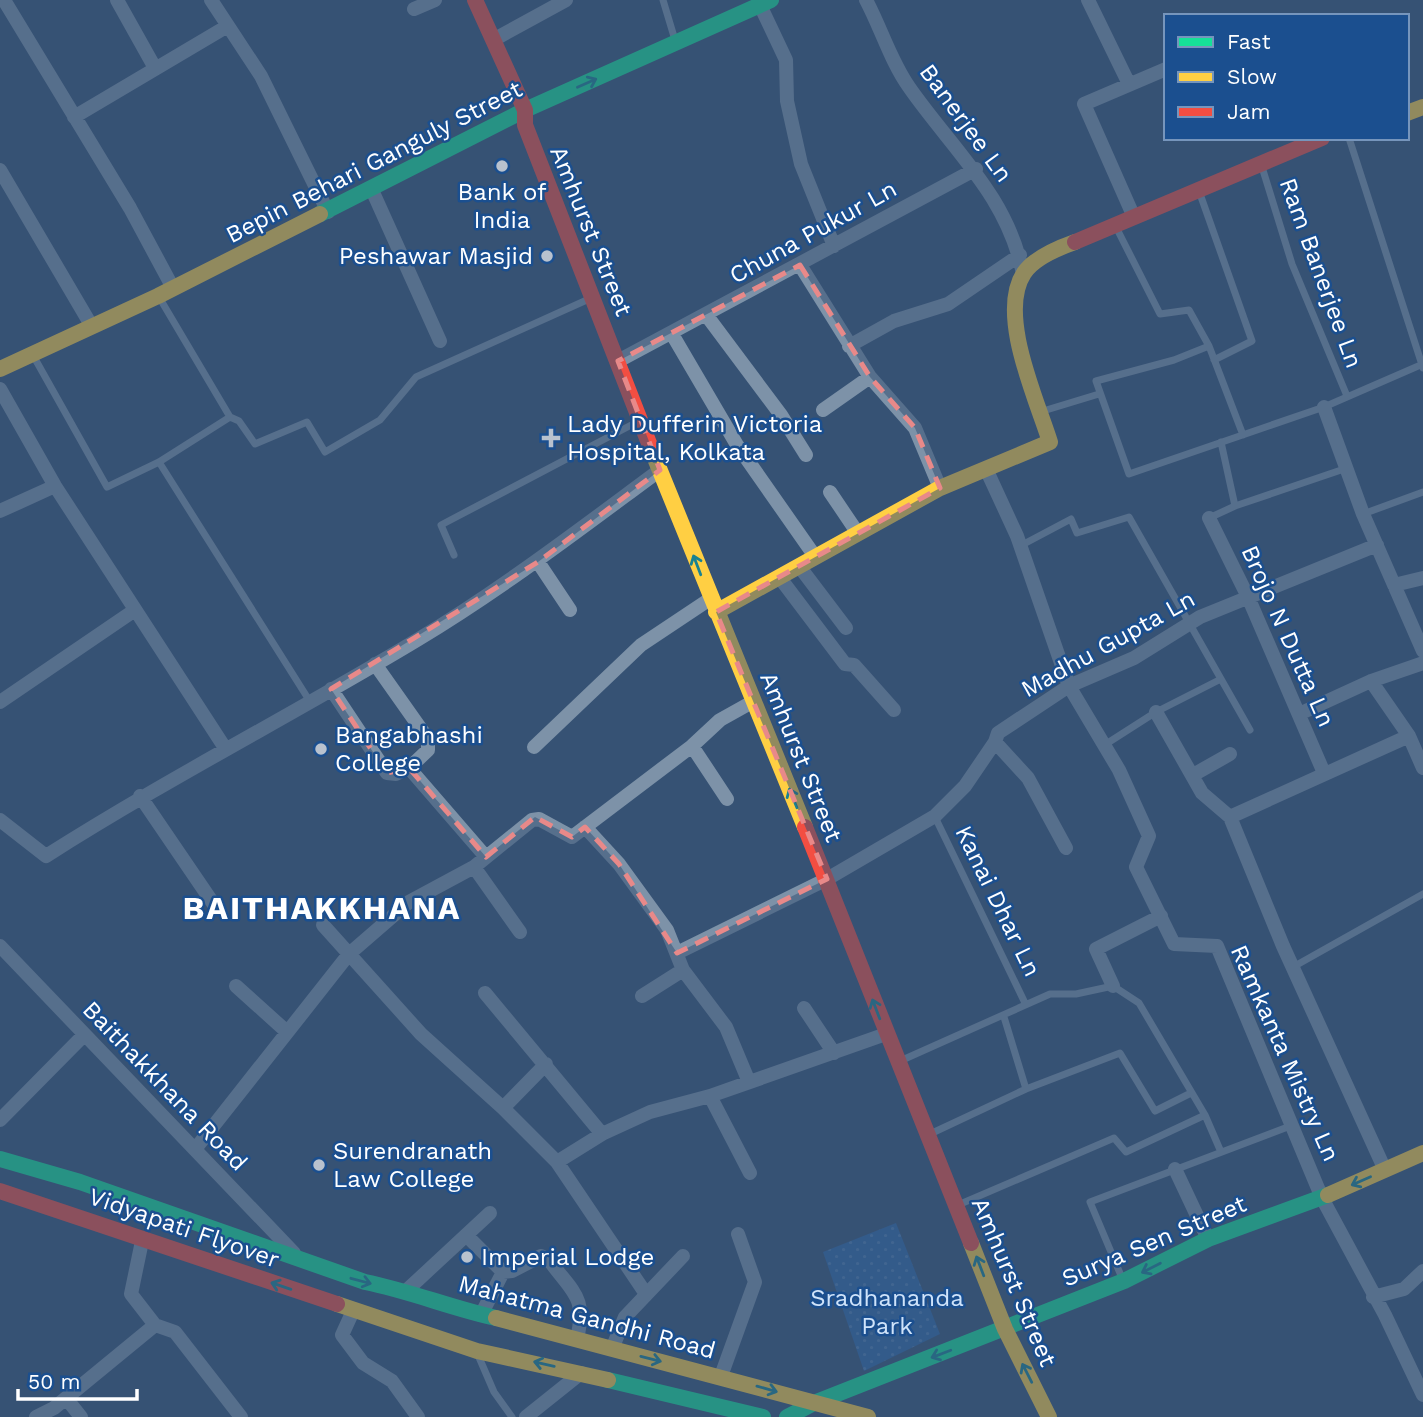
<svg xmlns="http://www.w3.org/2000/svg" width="1423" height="1417" viewBox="0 0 1423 1417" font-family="'Work Sans',sans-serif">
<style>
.park{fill:url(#park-dots)}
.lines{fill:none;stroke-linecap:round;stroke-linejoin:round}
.lane{stroke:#7d92a8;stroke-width:7}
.street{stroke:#7d92a8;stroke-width:14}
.fast{stroke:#16e098;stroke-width:16}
.slow{stroke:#ffcf43;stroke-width:16}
.jam{stroke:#f24e42;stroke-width:16}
.oneway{stroke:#198292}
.marked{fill:none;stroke:#e88989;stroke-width:5;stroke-dasharray:14 9;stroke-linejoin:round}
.poi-dot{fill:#b9c2ce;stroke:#1b4f8f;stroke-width:2.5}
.labels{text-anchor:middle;stroke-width:5;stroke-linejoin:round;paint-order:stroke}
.street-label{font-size:24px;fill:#fff;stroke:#1b4f8f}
.poi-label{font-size:24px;fill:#fff;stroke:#1b4f8f;text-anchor:start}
.park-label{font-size:24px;fill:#cfe3fa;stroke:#1b4f8f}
.district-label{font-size:32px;font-weight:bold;letter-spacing:2px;fill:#fff;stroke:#1b4f8f}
</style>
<defs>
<pattern id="park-dots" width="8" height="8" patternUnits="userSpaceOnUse" patternTransform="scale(1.75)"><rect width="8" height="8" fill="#2f66a5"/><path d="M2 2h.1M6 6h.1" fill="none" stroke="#4e7db2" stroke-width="1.8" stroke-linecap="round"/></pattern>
</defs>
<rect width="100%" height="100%" fill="#365274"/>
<path class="park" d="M896,1223l44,111 -76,37 -41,-119z"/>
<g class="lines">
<path class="lane" d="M663,0l12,40
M1349,138l74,230
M1262,167l30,97 55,132
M1199,191l53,150 -38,19
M1116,227l44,87 29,-4 20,36 34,89
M159,297l71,120
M1209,346l-35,14 -78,21 33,93 195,-67 99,-43
M34,357l73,130 52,-25 71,-45 9,4 16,23 52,-22 18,30 55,-32 36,-43 173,-78
M1043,411l56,-17
M1221,442l14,64
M159,462l150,238
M1363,514l60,-22
M1209,518l26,-12 112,-38
M1020,546l51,-27 6,14 52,-16 121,213
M454,555l-13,-30 196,-103
M1106,744l50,-32 63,-32
M935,817l90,186
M1293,967l130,-73
M1004,1017l22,72
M900,1061l150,-67h26l37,-8 26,17 66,112 16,37
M930,1134l96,-45 94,-36 35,58 36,-18
M958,1205l156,-67 12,14 79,-37
M1122,1278l-32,-76 203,-77
M478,1355l16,37 18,25"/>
<path class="street" d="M4,0l126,208 43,80
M117,0l38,68
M211,0l50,76 67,136
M866,0c15,28 25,62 43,87 43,62 99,109 114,187
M1088,0l41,84
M760,5l26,55 1,41 14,63 33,82
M414,9l21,-9
M493,40l73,-40
M74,117l152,-90
M0,170l91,155
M372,190l68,151
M1133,215l-49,-111 82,-35
M800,265l70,112 45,51 25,60
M707,316l74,99 25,40
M672,334l65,111 77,110
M849,346l45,-25 54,-17 72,-49
M618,361l358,-192
M0,389l55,97 170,262
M1324,407l39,107 60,137
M823,410l47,-33
M987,471l30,65 52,150 50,84 30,66 -13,31 38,77 43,2 105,252 63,117 38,80
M830,492l27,40
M0,511l55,-25
M1209,518l39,79 76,176
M538,562l32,48
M799,566l47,62
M780,578l65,86 9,1 40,45
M1394,585l29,-7
M375,664l53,75v11l-19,18
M1371,681l38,55 14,32
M331,689l56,84 9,1 13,-6 77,89
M0,702l135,-92
M1156,712l46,81 28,24 53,129 102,224
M1299,714l72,-33 52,-18
M995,742l33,36 38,70
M692,746l35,53
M534,747l107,-102 69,-46
M1193,775l37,-21
M140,796l77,113
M1230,817l179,-81
M0,820l46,36c121,-77 248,-142 371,-216 85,-51 163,-111 243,-170
M585,827l34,37 48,66 16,40 43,57 23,55
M474,867l46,65
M323,925l98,109 82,74 54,54 89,132
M0,946l294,307
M677,953l150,-74 108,-63 30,-30 30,-44 3,-9 71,-47 65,-28 66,-41 177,-72
M236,986l50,45
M1113,986l-17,-37 65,-33
M485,993l117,141
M642,996l41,-26
M804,1008l30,45
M710,1096l40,77
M503,1108l43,-44
M0,1120l83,-84
M196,1148l153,-194 60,-52 65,-35 58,-47 7,-1 33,18 120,-91 28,-26 34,-19
M557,1162l45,-28 48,-22 60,-16 176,-62
M1175,1169l33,70
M466,1235l37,37 9,-1 29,-15 8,4c24,33 38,36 28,79
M141,1246l-10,48 24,31 20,7 66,85
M407,1290l83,-77
M1373,1297l31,-8 19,-18
M353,1311l-11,24 21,28 29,18 26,36
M481,1315l22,-43
M612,1349l13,-32 58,-61
M721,1376l34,-94 -17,-48
M66,1398l15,19
M36,1417l18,-9 101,-83
M526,1417l55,-44"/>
<path class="fast" d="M320,214l205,-104 246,-110
M0,1159l80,23 285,100c45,9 86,26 131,36
M608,1380l155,37
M787,1417l27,-14 310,-122 84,-42 120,-44"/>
<path class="slow" d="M1407,113l16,-6
M0,369l158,-73 162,-82
M652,451l153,376
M716,612l224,-124 110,-46c-13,-42 -53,-128 -26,-169 10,-15 34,-25 51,-31
M1328,1195l95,-42
M971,1243l34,86 44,88
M337,1304l140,47 131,29
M496,1318l372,99"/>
<path class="jam" d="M475,0l50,110v15l127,326
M1075,242l247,-104
M805,827l166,416
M0,1191l337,113"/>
</g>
<defs><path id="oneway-shaft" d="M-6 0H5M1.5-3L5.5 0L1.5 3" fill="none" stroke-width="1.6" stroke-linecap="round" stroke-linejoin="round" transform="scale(1.75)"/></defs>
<g class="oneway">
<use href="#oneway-shaft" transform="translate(587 83) rotate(-24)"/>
<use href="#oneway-shaft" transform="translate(697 565) rotate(-111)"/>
<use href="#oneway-shaft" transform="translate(793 798) rotate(-112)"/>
<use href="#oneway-shaft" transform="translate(876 1009) rotate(-111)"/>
<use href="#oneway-shaft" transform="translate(1361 1181) rotate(156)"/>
<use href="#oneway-shaft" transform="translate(980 1266) rotate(-111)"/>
<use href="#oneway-shaft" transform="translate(1151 1268) rotate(153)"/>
<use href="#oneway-shaft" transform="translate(361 1281) rotate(15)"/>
<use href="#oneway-shaft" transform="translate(281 1286) rotate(-161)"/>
<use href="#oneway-shaft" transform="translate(941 1354) rotate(159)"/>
<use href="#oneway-shaft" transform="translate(651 1359) rotate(14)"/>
<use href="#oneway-shaft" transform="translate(544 1364) rotate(-167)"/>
<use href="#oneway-shaft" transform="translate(1027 1373) rotate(-117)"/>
<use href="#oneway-shaft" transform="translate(767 1389) rotate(16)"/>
</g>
<path d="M0 0H1423V1417H0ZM800,265l70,112 45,51 25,60 -224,124 111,267 -150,74 -58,-89 -34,-37 -13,10 -37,-20 -49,40 -77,-89 -22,5 -56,-84 207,-127 122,-92 -42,-109z" fill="#365274" fill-opacity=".55" fill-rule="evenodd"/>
<path class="marked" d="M800,265l70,112 45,51 25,60 -224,124 111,267 -150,74 -58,-89 -34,-37 -13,10 -37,-20 -49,40 -77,-89 -22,5 -56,-84 207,-127 122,-92 -42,-109z"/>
<g class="poi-dot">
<circle cx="502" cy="166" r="7"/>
<circle cx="547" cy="256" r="7"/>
<path d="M547.5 427.5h7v7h7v7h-7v7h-7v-7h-7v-7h7z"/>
<circle cx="321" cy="749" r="7"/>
<circle cx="319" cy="1165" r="7"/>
<circle cx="467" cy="1257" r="7"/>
</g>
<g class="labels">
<g class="street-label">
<text transform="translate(966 123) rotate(54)" y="8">Banerjee Ln</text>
<text transform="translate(374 162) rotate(-27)" y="8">Bepin Behari Ganguly Street</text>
<text transform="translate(591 231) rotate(68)" y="8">Amhurst Street</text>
<text transform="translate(813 232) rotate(-29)" y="8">Chuna Pukur Ln</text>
<text transform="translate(1321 273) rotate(70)" y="8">Ram Banerjee Ln</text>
<text transform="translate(1288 636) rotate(66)" y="8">Brojo N Dutta Ln</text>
<text transform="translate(1108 644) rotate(-29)" y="8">Madhu Gupta Ln</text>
<text transform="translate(801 757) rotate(68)" y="8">Amhurst Street</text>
<text transform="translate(998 901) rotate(64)" y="8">Kanai Dhar Ln</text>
<text transform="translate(1285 1053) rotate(66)" y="8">Ramkanta Mistry Ln</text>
<text transform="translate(165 1086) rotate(46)" y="8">Baithakkhana Road</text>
<text transform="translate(184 1228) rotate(19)" y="8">Vidyapati Flyover</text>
<text transform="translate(1154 1241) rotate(-23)" y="8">Surya Sen Street</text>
<text transform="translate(1014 1282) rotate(67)" y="8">Amhurst Street</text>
<text transform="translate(587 1317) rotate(15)" y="8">Mahatma Gandhi Road</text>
</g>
<g class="poi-label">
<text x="502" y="200" text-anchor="middle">Bank of<tspan x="502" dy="28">India</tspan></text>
<text x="533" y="264" text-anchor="end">Peshawar Masjid</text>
<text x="567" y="432">Lady Dufferin Victoria<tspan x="567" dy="28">Hospital, Kolkata</tspan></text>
<text x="335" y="743">Bangabhashi<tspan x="335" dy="28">College</tspan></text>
<text x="333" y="1159">Surendranath<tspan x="333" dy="28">Law College</tspan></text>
<text x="481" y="1265">Imperial Lodge</text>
</g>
<g class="park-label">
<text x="887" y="1306">Sradhananda<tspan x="887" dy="28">Park</tspan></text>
</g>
<g class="district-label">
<text x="322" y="919">BAITHAKKHANA</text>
</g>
</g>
<rect x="1164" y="14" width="245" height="126" fill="#1b4f8f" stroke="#7695bc" stroke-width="2"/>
<rect x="1178" y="37" width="35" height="10" fill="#16e098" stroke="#7695bc" stroke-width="2"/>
<text x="1227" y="49" font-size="21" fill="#ffffff">Fast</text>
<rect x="1178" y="72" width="35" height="10" fill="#ffcf43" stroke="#7695bc" stroke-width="2"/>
<text x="1227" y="84" font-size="21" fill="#ffffff">Slow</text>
<rect x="1178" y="107" width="35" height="10" fill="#f24e42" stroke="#7695bc" stroke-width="2"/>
<text x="1227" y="119" font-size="21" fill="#ffffff">Jam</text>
<path d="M18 1389v10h119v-10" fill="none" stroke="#ffffff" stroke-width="3.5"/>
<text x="28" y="1389" font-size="21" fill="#ffffff" stroke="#1b4f8f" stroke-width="5" paint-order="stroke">50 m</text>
</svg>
